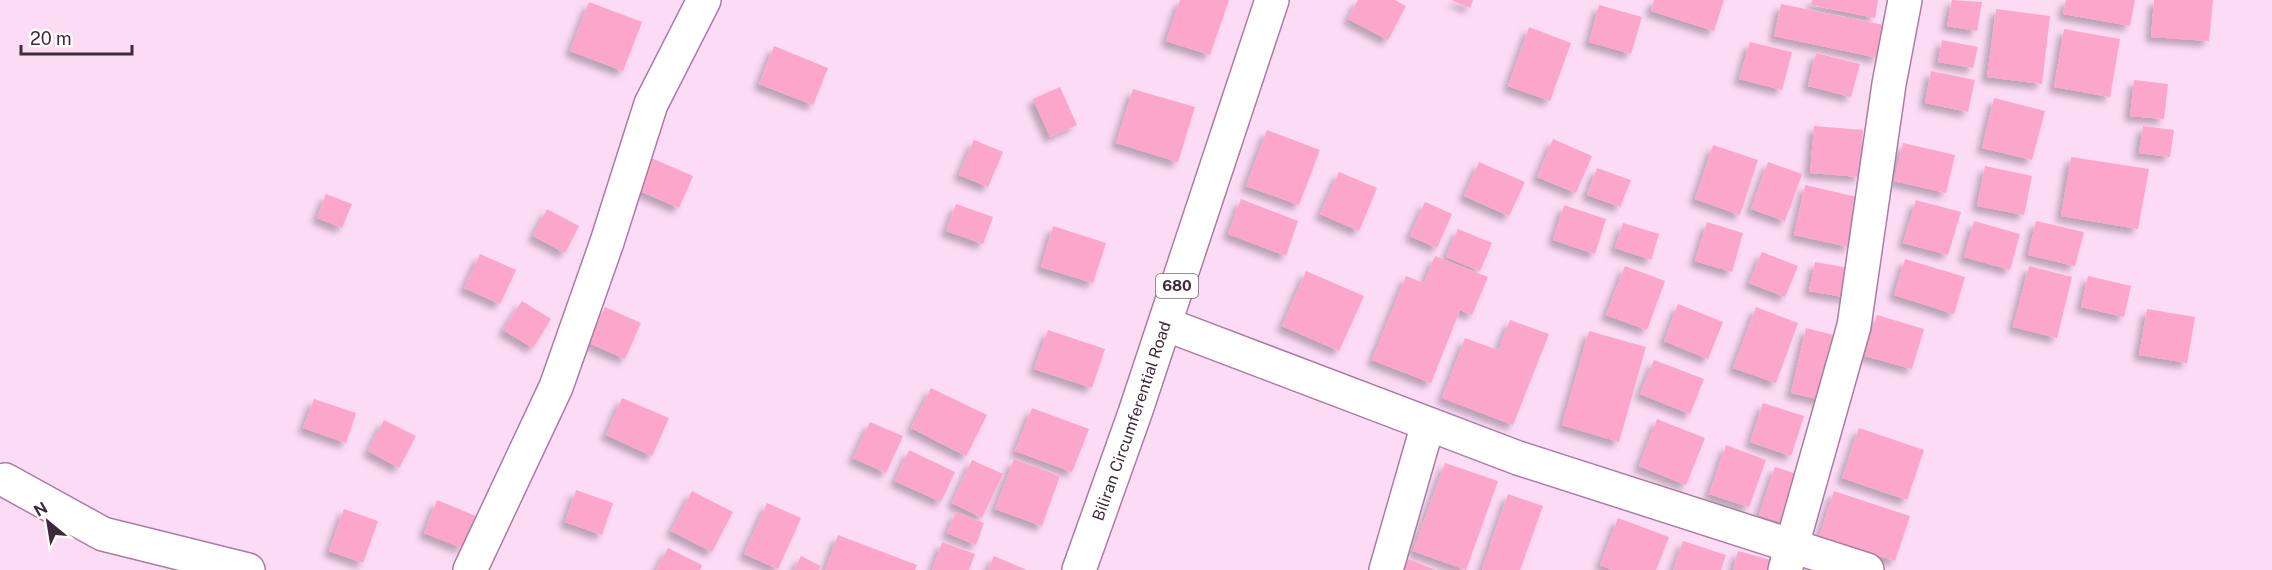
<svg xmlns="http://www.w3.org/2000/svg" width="2272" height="570" viewBox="0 0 2272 570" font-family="'Public Sans',sans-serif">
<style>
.building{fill:#fda6cb;filter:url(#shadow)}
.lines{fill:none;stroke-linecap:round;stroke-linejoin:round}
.street-casing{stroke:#ac7ba4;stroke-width:36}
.primary-casing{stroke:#ac7ba4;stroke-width:36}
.street{stroke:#fff;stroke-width:33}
.primary{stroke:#fff;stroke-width:33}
.labels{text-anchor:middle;stroke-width:4.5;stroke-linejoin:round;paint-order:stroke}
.shield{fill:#fff;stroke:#786a75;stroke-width:1.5}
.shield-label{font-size:15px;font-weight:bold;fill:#3e2a3a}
.street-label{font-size:16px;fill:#3e2a3a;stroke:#fff}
</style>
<defs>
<filter id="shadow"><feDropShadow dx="-5.5" dy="5.5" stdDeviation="3" flood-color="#0004"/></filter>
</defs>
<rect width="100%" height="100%" fill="#fcdcf5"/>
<path class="building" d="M1180,0h49l-19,55 -44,-14z
M1358,0h37l11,6 -18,34 -40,-21z
M1451,0h22l-3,8z
M1654,0h70l-10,31 -63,-20z
M1812,0h66l-3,18 -64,-13z
M1952,0l30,2 -5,29 -30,-5z
M2066,0h69l-5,26 -67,-12z
M2154,0h59l-4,41 -58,-4z
M589,2l53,20 -19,49 -53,-20z
M1781,4l103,21 -6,33 -104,-22z
M1599,5l43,12 -11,37 -42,-12z
M1996,9l54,7 -8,68 -55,-7z
M1529,27l42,16 -21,58 -42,-15z
M2064,29l56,10 -10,58 -56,-10z
M1942,40l36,7 -5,21 -35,-6z
M1750,42l42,10 -10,38 -43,-11z
M774,46l54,22 -15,37 -54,-21z
M1816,53l44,11 -9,33 -43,-11z
M1931,71l44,9 -7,32 -43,-9z
M2134,80l34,4 -4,35 -34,-3z
M1060,87l17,38 -27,12 -17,-38z
M1133,89l62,18 -17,55 -62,-19z
M1994,98l51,13 -13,49 -50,-12z
M1814,126l49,4 -3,47 -50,-4z
M2143,126l31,4 -4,27 -31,-4z
M1267,130l53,20 -21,55 -53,-19z
M1553,139l39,17 -16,37 -39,-16z
M974,140l29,12 -15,35 -29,-12z
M1903,143l52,12 -9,38 -52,-12z
M1713,145l45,15 -18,55 -45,-16z
M649,157l44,19 -14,32 -44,-19z
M2071,157l78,12 -11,60 -77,-13z
M1479,162l46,20 -16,34 -45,-20z
M1768,162l34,12 -17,47 -34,-12z
M1985,166l47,10 -8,39 -47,-9z
M1597,168l34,12 -11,27 -33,-12z
M1339,172l38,16 -18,43 -39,-17z
M1805,185l56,13 -12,49 -55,-12z
M326,194l26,10 -10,24 -25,-10z
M1241,199l57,22 -12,35 -58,-22z
M1916,200l45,12 -13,43 -45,-12z
M1425,202l27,12 -15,34 -27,-12z
M956,204l37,13 -10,27 -37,-13z
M1564,205l42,14 -11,35 -42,-14z
M547,209l32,17 -14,27 -32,-17z
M1974,221l46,13 -10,36 -46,-13z
M2036,221l48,11 -9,34 -47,-11z
M1707,222l36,11 -11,39 -37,-11z
M1623,223l36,11 -8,26 -36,-12z
M1053,226l53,17 -13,40 -52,-16z
M1458,229l34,14 -12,28 -34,-14z
M1762,252l36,14 -13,31 -36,-14z
M480,254l36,16 -16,34 -36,-16z
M1435,256l53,21 -16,38 -12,-5 -29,73 -59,-23 34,-84 18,7z
M1905,259l60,18 -11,37 -60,-19z
M1815,262l39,7 -5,29 -40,-7z
M1625,266l40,15 -18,49 -41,-15z
M2029,266l43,11 -15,61 -44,-11z
M1306,271l58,25 -25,55 -57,-25z
M2088,276l43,10 -7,31 -43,-10z
M522,301l29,18 -18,29 -30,-18z
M1678,304l45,18 -15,37 -44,-18z
M605,307l36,16 -16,36 -36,-16z
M1756,307l42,16 -22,60 -43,-15z
M2147,309l48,8 -8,46 -48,-8z
M1877,315l47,14 -12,40 -47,-13z
M1510,320l39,14 -36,91 -71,-27 23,-60 33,12z
M1806,328l35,9 -15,64 -35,-8z
M1048,330l57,19 -13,39 -58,-19z
M1589,331l57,16 -27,95 -57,-17z
M1654,360l50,19 -14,35 -50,-20z
M931,388l56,27 -21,41 -55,-28z
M622,398l47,20 -17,38 -46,-21z
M314,399l42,14 -10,30 -43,-15z
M1763,403l41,13 -13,40 -41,-14z
M1032,408l57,21 -17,43 -57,-21z
M1657,419l48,19 -19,47 -47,-19z
M384,420l32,16 -17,32 -31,-17z
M870,422l33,14 -17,37 -33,-15z
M1859,428l65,22 -17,50 -65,-22z
M1726,445l40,15 -17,47 -40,-13z
M909,450l46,22 -14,30 -46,-21z
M1014,459l46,17 -18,50 -47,-17z
M972,460l31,14 -21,44 -30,-15z
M1445,463l53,18 -32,89 -53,-19z
M1775,467l28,9 -16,48 -28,-9z
M576,490l37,13 -11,32 -37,-13z
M692,491l41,21 -21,40 -41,-21z
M1834,491l76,25 -15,45 -76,-24z
M1508,494l35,12 -23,64h-36l-2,-1z
M437,500l39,16 -14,32 -38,-15z
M767,503l34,15 -23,51 -34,-15z
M344,509l34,12 -15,42 -34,-12z
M956,512l28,11 -8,22 -29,-12z
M1618,518l51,19 -13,33h-43l-13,-5z
M838,535l79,30 -2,5h-90z
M1683,541l43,14 -5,15h-48z
M942,542l33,12 -6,16h-37z
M668,548l34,17 -2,5h-44z
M1738,551l40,11 -2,8h-43z
M801,556l20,10 -2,4h-25z
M994,556l33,14h-39z
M1408,559l28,11h-32z"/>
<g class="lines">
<g class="street-casing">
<path id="street" d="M1165,324l353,134 349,112
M5,480l98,54 145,36
M470,570l86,-183 51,-145 44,-138 53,-104
M1386,570l42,-146
M1785,570l69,-244 35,-242 16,-84"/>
</g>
<g class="primary-casing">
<g id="primary">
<path id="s1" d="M1079,570l56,-157 137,-413"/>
</g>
</g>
<use href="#street" class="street"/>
<use href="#primary" class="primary"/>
</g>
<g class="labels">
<rect class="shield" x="1156" y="274" width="42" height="24" rx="4.5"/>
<g class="shield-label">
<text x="1177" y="291">680</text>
</g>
<g class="street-label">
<text dy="6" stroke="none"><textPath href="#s1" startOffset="158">Biliran Circumferential Road</textPath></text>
</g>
</g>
<g transform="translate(48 522) rotate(330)" stroke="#ffffff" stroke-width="4.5" paint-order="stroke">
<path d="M0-4.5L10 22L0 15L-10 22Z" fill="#3e2a3a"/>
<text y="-9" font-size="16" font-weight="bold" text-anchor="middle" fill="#3e2a3a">N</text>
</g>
<path d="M21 45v9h111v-9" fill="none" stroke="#3e2a3a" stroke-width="3"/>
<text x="30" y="45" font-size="18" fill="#3e2a3a" stroke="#ffffff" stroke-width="4.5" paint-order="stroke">20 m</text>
</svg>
